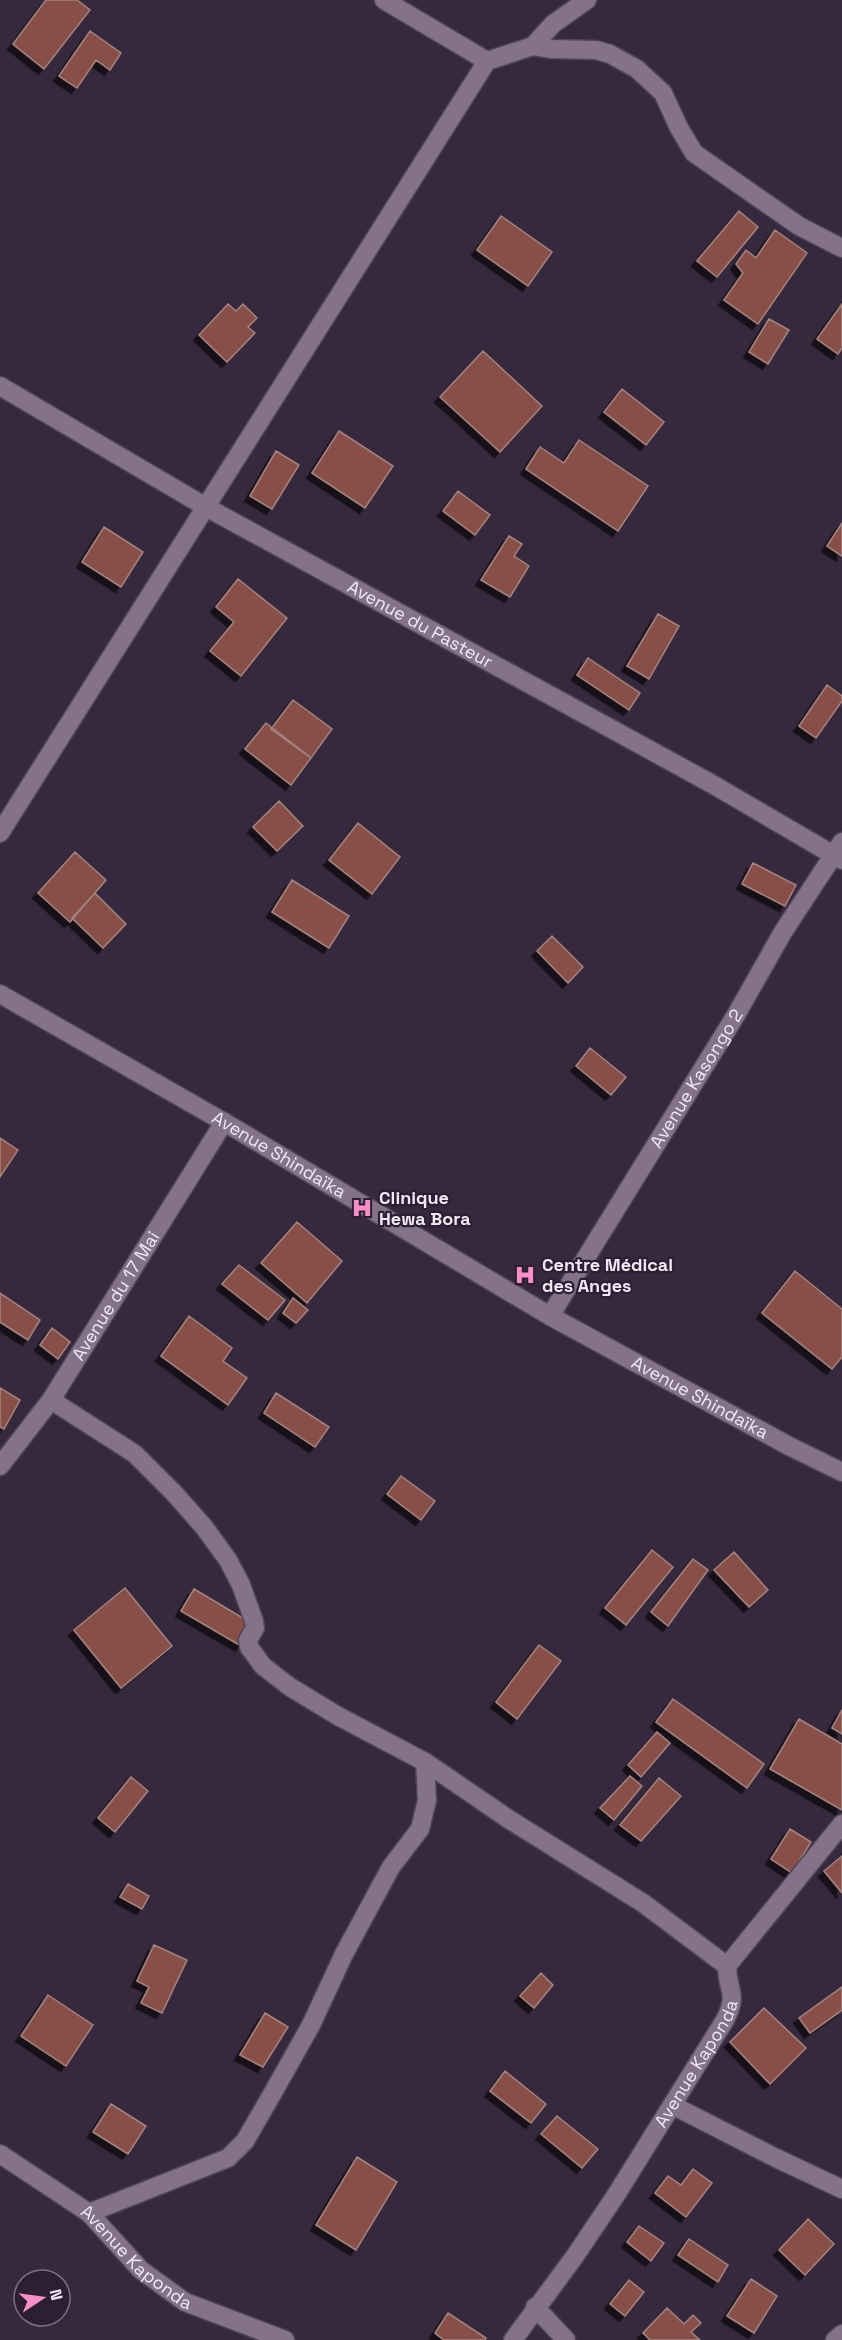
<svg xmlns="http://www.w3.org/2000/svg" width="842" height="2340" viewBox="0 0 842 2340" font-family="'Space Grotesk',sans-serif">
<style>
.building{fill:#88504a;stroke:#a4837e;stroke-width:1.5;filter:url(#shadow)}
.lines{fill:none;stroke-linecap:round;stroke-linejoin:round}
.minor-casing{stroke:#514556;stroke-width:21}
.minor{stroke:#83728a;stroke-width:18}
.labels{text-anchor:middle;stroke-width:4.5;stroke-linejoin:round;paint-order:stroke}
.street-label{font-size:18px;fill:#f1e8f5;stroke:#2d1f33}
.poi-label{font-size:18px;font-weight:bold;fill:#f1e8f5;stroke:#2d1f33;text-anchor:start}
</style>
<defs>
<filter id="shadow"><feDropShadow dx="-5.5" dy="5.5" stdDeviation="0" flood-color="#0009"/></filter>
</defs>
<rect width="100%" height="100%" fill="#37293d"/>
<path class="building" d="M46,0h31l13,10 -46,59 -31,-25z
M90,31l31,22 -11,17 -14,-10 -19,28 -18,-12z
M739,211l19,16 -41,50 -20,-16z
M501,216l51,36 -24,34 -51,-36z
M775,230l32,23 -49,71 -34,-24 19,-27 -7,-9 10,-14 10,8z
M228,304l8,7 7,-7 14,14 -9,9 7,6 -28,29 -28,-27z
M842,304v44l-4,6 -21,-15z
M769,319l20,11 -21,34 -19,-12z
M483,351l59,55 -42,46 -60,-55z
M622,389l42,33 -18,23 -42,-33z
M339,431l54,35 -28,42 -53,-35z
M579,440l69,46 -30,45 -92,-62 14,-22 24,16z
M276,451l23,14 -27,44 -22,-13z
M458,491l32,24 -15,20 -32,-24z
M842,523v33l-15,-10z
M104,527l39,25 -22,35 -39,-25z
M509,536l13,8 -8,12 15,10 -19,31 -29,-17z
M238,579l49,39 -46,58 -31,-25 24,-29 -18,-15z
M658,614l21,12 -30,53 -22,-13z
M588,658l52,35 -11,17 -52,-35z
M827,685l15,11v5l-26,37 -17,-12z
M293,700l39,29 -21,29 -40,-29z
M266,723l45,35 -20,27 -46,-36z
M279,801l24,25 -26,25 -24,-24z
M358,823l42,34 -28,37 -43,-34z
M75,852l31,28 -36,42 -32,-29z
M753,863l43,22 -11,21 -43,-22z
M292,880l57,36 -20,32 -57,-36z
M95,893l31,31 -23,24 -31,-30z
M552,936l31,31 -15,16 -31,-32z
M590,1048l36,29 -15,18 -35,-29z
M0,1138l18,12 -18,27z
M297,1222l45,39 -35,42 -46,-40z
M239,1265l46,35 -17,20 -46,-36z
M795,1271l47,38v48l-10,12 -70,-56z
M0,1293l40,27 -12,20 -28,-18z
M293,1298l15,12 -12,13 -13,-10z
M189,1316l43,32 -9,13 24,17 -19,27 -67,-49z
M52,1328l18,14 -12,17 -18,-14z
M0,1388l20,12 -16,29 -4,-2z
M276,1393l53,34 -14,20 -51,-34z
M401,1476l34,25 -14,19 -34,-26z
M652,1550l21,17 -47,58 -21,-17z
M734,1552l34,38 -19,17 -35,-37z
M693,1559l15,11 -40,56 -17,-14z
M125,1588l47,58 -51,42 -47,-58z
M194,1589l59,35 -12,22 -60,-35z
M539,1645l22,16 -44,58 -21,-17z
M673,1699l91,65 -17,24 -91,-66z
M842,1710v24l-10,-6z
M799,1719l43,25v66l-72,-41z
M657,1732l13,11 -29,34 -13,-12z
M630,1776l12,10 -28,34 -14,-12z
M131,1777l17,14 -33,41 -17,-14z
M659,1778l22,18 -40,45 -21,-16z
M790,1829l21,13 -19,31 -21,-14z
M842,1856v37l-18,-22z
M128,1884l21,12 -7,13 -22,-12z
M154,1945l33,15 -25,53 -21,-10 8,-16 -12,-6z
M541,1973l12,12 -19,23 -14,-12z
M842,1987v23l-32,23 -11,-15z
M48,1995l45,30 -27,41 -45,-30z
M764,2008l42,40 -36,36 -40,-42z
M265,2013l23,14 -25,40 -23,-12z
M505,2071l41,33 -15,19 -41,-32z
M111,2104l35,22 -18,28 -35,-22z
M557,2116l41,33 -16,19 -41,-34z
M357,2157l40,25 -41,68 -40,-25z
M693,2169l19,14 -26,34 -31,-24 13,-17 13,9z
M808,2219l26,25 -29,31 -26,-25z
M639,2226l25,17 -13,18 -24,-19z
M689,2239l39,26 -10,17 -40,-27z
M751,2279l26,17 -23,37 -27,-17z
M629,2280l15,12 -19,24 -15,-12z
M667,2308l17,16 9,-9 8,8 -10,9 9,8h-50l-7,-7z
M448,2313l38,25 -1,2h-41l-9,-7z"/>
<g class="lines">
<g class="minor-casing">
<g id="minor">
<path d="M384,0l103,61"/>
<path d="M533,46l17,3 46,1 14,4 27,15 26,24 16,35 15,25 105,73 43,22"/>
<path id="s1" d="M0,386l206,121 506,277 130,76"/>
<path d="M0,833l487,-772 46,-15 20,-22 34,-24"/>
<path id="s2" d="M0,994l224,128 326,194 239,130 53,26"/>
<path id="s3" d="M550,1316l186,-301 47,-83 59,-90"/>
<path d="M51,1400l84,54 39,39 30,34 24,33 13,25 13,36 1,7 -7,12 1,7 14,19 27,21 48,29 87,46 85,58 133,83 84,63"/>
<path id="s4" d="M0,1466l51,-66 173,-278"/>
<path d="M672,2105l104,53 66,31"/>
<path id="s5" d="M0,2154l89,59 52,57 44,32 100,38"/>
<path d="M89,2213l139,-55 17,-17 30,-52 36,-64 33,-71 47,-87 29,-38 7,-29 -2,-38"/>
<path d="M535,2307l31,33"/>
<path id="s6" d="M513,2340l62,-84 41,-61 109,-175c14,-28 2,-28 2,-54l115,-142"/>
<path d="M835,2340l7,-6"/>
</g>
</g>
<use href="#minor" class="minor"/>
</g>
<defs>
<g id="hospital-bare" transform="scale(1.62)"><path d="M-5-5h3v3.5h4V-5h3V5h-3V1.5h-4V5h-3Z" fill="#fa8fc7" stroke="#2d1f33" stroke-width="2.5" paint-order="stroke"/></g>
</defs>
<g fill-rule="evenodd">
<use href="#hospital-bare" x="362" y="1208"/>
<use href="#hospital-bare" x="525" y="1275"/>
</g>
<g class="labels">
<g class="street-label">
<text dy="6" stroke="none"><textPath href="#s1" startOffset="483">Avenue du Pasteur</textPath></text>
<text dy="6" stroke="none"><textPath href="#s3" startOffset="279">Avenue Kasongo 2</textPath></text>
<text dy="6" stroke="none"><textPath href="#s2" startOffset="322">Avenue Shindaïka</textPath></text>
<text dy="6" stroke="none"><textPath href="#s4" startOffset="206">Avenue du 17 Mai</textPath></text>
<text dy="6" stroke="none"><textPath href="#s2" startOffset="808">Avenue Shindaïka</textPath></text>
<text dy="6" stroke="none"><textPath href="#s6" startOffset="332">Avenue Kaponda</textPath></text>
<text dy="6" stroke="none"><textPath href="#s5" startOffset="172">Avenue Kaponda</textPath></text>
</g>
<g class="poi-label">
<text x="379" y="1204">Clinique<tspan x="379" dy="21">Hewa Bora</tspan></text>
<text x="542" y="1271">Centre Médical<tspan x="542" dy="21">des Anges</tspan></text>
</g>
</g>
<g transform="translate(42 2298) rotate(77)"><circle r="28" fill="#2d1f33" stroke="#7b6f81" stroke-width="1.5"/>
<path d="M0-4.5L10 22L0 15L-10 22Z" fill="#fa8fc7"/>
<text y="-9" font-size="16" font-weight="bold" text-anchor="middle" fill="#f1e8f5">N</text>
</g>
</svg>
